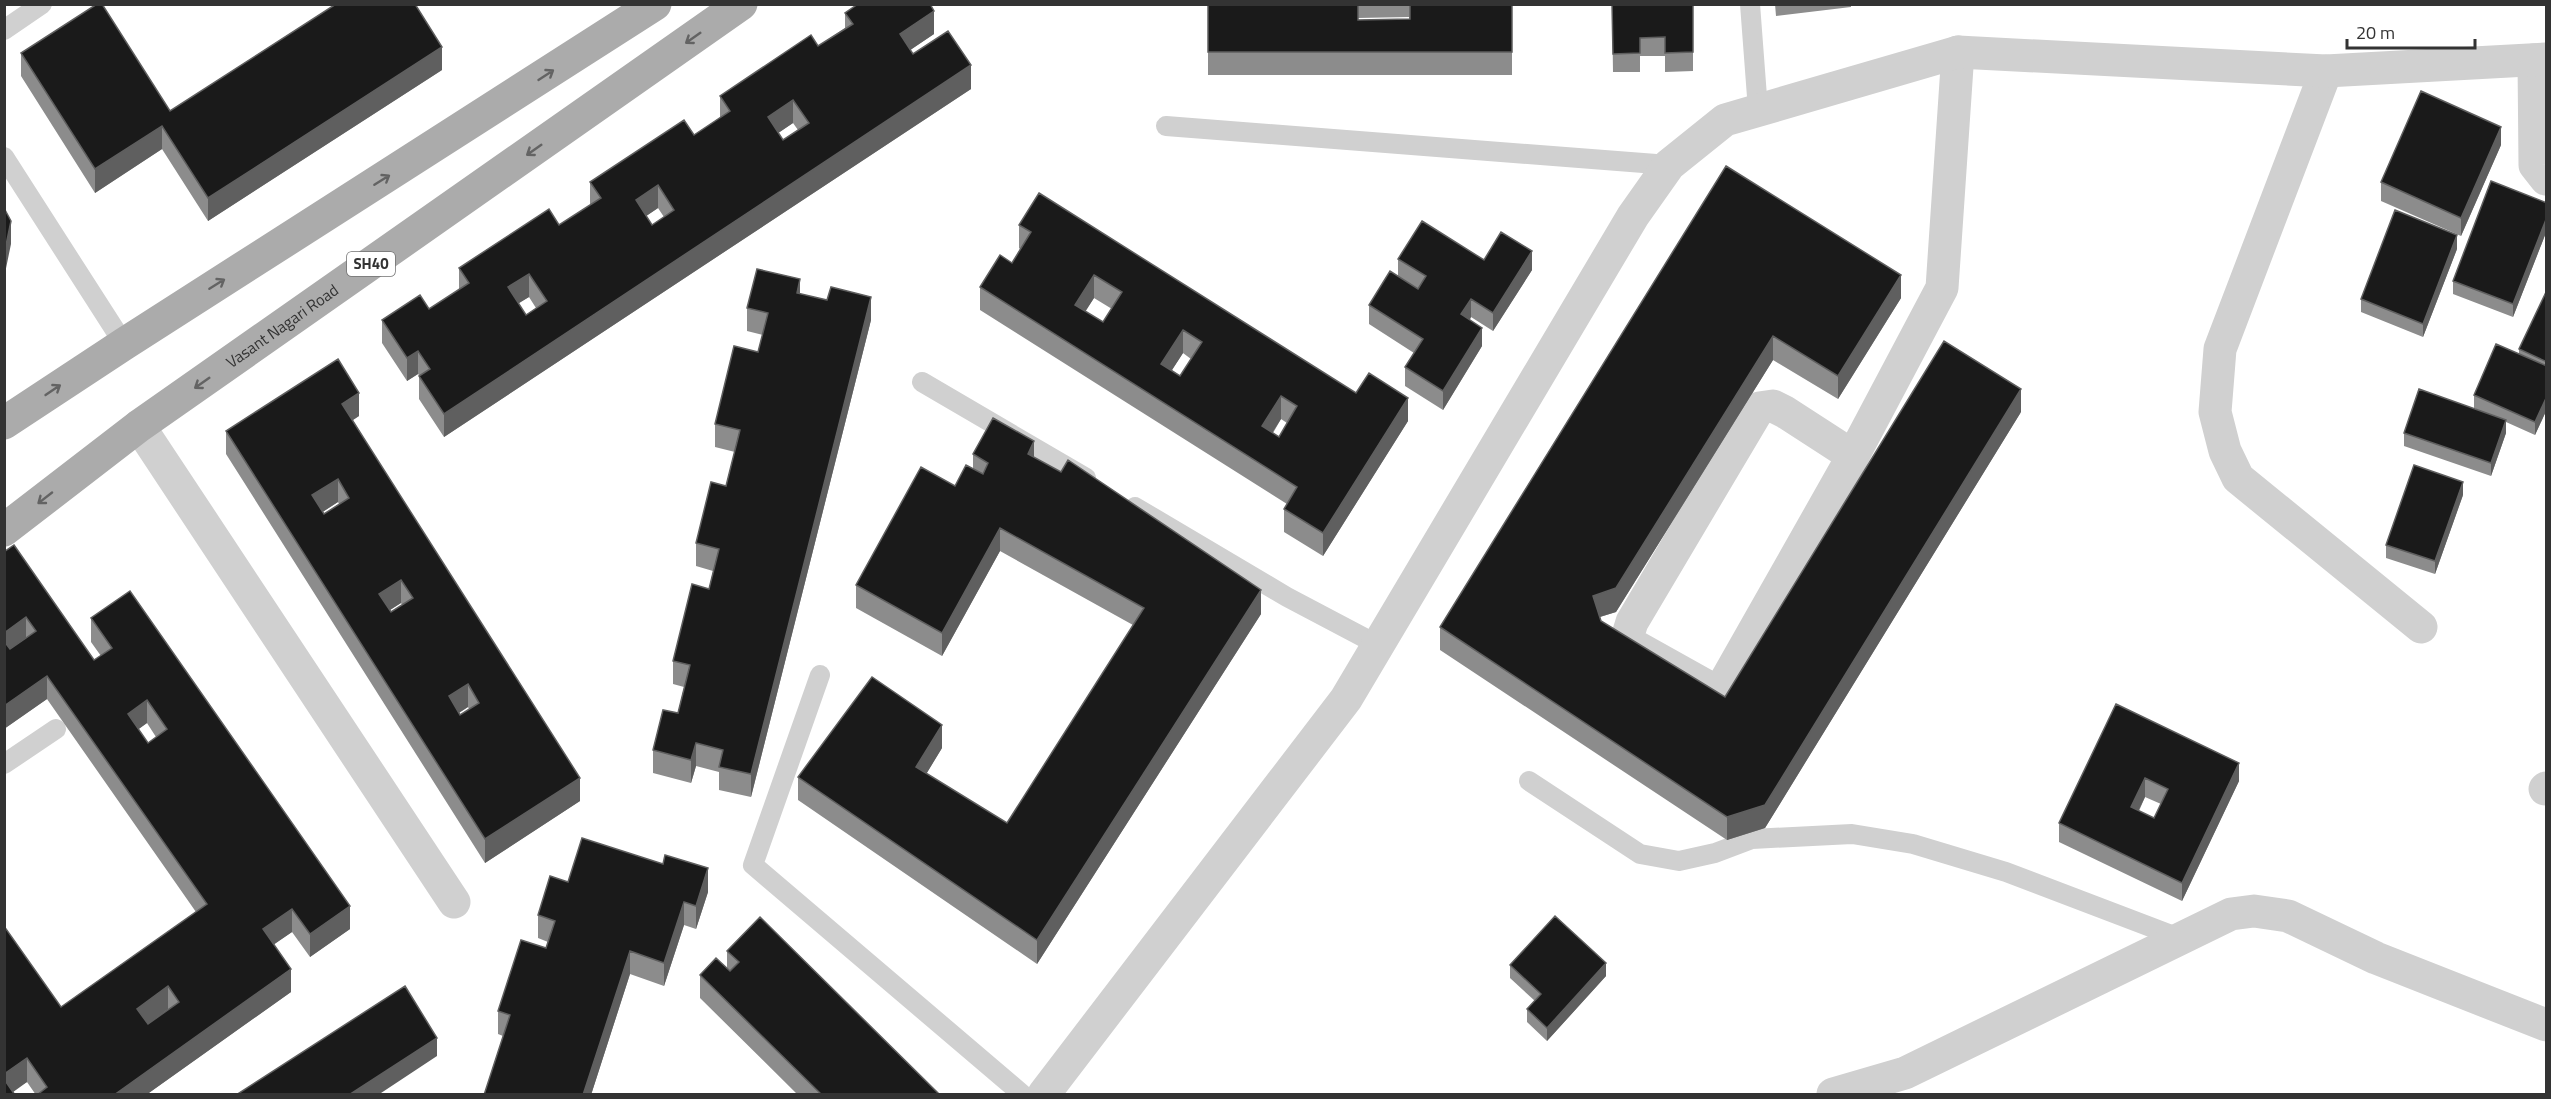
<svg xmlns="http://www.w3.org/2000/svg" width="2551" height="1099" viewBox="0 0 2551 1099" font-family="'Titillium Web',sans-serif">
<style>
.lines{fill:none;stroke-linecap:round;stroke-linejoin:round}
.service{stroke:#d0d0d0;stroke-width:20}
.minor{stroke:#d0d0d0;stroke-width:33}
.tertiary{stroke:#d0d0d0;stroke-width:33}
.primary{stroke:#ababab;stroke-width:33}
.wall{fill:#8c8c8c;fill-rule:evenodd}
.shaded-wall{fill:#5f5f5f}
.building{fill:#1a1a1a;stroke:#5f5f5f;stroke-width:1.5;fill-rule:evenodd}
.oneway{stroke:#636363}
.labels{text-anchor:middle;stroke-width:6;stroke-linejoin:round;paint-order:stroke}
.shield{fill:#fff;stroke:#707070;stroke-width:1.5}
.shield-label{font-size:15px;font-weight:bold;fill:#333}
.street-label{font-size:16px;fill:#333;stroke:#fff}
</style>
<rect width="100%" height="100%" fill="#fff"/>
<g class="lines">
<path class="service" d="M1750,4l8,106
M4,30l38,-26
M1166,126l503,39
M4,157l120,187
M922,382l164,96
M1135,507l152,90 91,48
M820,675l-67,190 269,229
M4,764l52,-35
M1529,781l111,73 39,7 36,-8 37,-14 100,-5 61,10 93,28 176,67"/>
<path class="minor" d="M2534,60l1,105 11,14
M2326,71l-106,278 -5,63 10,39 13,27 183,149
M139,426l315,476
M1853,456l-68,-44 -12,-6 -14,2 -127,214 -4,13 3,9 77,43h10l7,-5 128,-226 89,-168 16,-236
M2545,789l1,-1
M1833,1094l72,-21 326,-159 23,-3 34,5 88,42 170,67"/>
<path class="tertiary" d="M1044,1094l302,-395 287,-483 36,-51 56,-45 233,-68 368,19 220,-12"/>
<g class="primary">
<path d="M4,423l120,-79 531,-340"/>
<path id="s1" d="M4,530l135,-104 602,-422"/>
</g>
</g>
<path class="wall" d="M1208,4h304v71h-304zM1409,17v2l-51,1v-2z
M1612,4h81v67l-28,1v-16h-25v16h-27z
M1775,4h76v3l-75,9z
M845,13l89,21 -24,16 3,4 58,35 -527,348 -25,-38v-24l-1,-1 -11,7 -25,-38v-23l47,-11 30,-19v-22l100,-43 31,-20v-23l104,-47 26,-17v-22l98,-50 27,-18zM793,123l5,7 -15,10 -5,-7zM658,208l6,9 -12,8 -6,-9zM529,297l7,11 -10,7 -8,-12z
M21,53l149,58 272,-41 -234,151 -46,-72 -67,44 -74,-117z
M2501,145l-40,91 -80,-35v-19z
M1726,166l175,132 -63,101 -65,-39 -157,252 -16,5 1,4 124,76 296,-285 -256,416 -38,12 -287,-190v-23z
M2547,203v27l-34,87 -60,-23v-13z
M1019,225l337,168 52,28 -85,135 -39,-24v-23l3,-5 -307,-194v-23l32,-24 8,-14 -1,-1zM1094,298l18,11 -9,13 -18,-11zM1183,353l8,6 -11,17 -8,-6zM1281,419l6,4 -8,14 -6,-4z
M2457,249l-34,88 -62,-25v-13z
M1398,259l86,1 48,10 -39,61 -22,-14 -1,3 12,26 -39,64 -38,-24v-19l9,-14 -45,-29v-19l29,-29z
M2547,290v119l-12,26 -29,-13v11l-15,43 -87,-30v-13l79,-21 -9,-4v-13l45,-41v-5z
M800,294l71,26 -120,477 -32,-7v-18l-23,-6 -5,17 -38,-10v-23l25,-37 6,-26 -11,-3v-23l36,-72 4,-18 -17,-5v-23l30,-57 9,-34 -20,-5v-23l43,-72 5,-17 -16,-4v-23z
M359,416l-6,4 227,381 -95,62 -259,-409v-23zM338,502l1,2 -15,10 -2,-2zM401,603l1,2 -11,7 -1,-2zM468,707l1,2 -9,6 -1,-2z
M973,454l61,4 227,156 -224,350 -239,-164v-23l144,-29 -16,26 81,49 126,-198 -133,-74 -58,105 -86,-48v-23l117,-116z
M2463,495l-28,79 -49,-16v-13z
M4,552l90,108 7,-4 -10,-14v-24l259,311 -40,28 -18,-25 -18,12 17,48 -145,103h-110l-9,-13 -23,13v-169l57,81 135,-95 -149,-213 -43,30zM147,723l9,14 -8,6 -10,-14z
M2116,704l123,77 -57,120 -123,-59v-19zM2145,797l16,7 -7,14 -15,-7z
M568,882l140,10 -12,37 -12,-4 -20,61 -34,-12 -39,121h-107l19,-59 -5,-2v-23l48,-63 2,-6 -10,-4v-23z
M727,951l213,144h-142l-98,-97v-23l27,-7z
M1510,965l96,11 -59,65 -20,-19v-13l8,-8 -25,-23z"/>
<path class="shaded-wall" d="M934,11v23l-34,23v-23z
M442,47v23l-234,151v-23z
M971,65v24l-527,348v-23z
M793,100v23l-25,17v-23z
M162,126v23l-67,44v-24z
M2501,127v18l-40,91v-18z
M658,185v23l-22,15v-23z
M2547,217v13l-34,87v-13z
M11,221v23l-7,34v-23z
M2457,235v14l-34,88v-13z
M1532,251v19l-39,61v-18z
M529,274v23l-21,13v-23z
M1094,275v23l-19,30v-23z
M1901,275v23l-63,101v-23z
M800,279v23l-3,-9z
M871,297v23l-120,477v-23z
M1471,299v18l-10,16v-19z
M1482,328v18l-39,64v-19z
M1183,330v23l-22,34v-23z
M1773,336v24l-157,252 -23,7v-23z
M418,351v23l-11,7v-23z
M2021,389v23l-256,416 -38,12v-23z
M359,393v23l-17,11v-23z
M1281,396v23l-19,30v-23z
M2547,396v13l-12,26v-13z
M1408,398v23l-85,135v-23z
M2506,420v13l-15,43v-13z
M1034,441v23l-6,-10z
M338,479v23l-26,17v-24z
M2463,482v13l-28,79v-13z
M1000,528v23l-58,105v-23z
M401,580v23l-22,14v-23z
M1261,590v24l-224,350v-24z
M26,617v24l-22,15v-23z
M47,676v23l-43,30v-23z
M468,684v23l-19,12v-23z
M147,700v23l-19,14v-23z
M942,725v23l-26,43v-24z
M696,743v23l-5,17v-23z
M2239,763v18l-57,120v-18z
M580,778v23l-95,62v-24z
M2145,778v19l-14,29v-19z
M708,868v24l-12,37v-23z
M684,902v23l-20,61v-23z
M350,906v23l-40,28v-23z
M292,909v23l-29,20v-23z
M630,951v23l-39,121h-8z
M1606,963v13l-59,65v-13z
M291,969v23l-145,103h-32z
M168,986v23l-31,23v-23z
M437,1038v18l-59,39h-29z
M27,1058v24l-18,13h-5v-21z"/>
<path class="building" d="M97,4h5l68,107 166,-107h79l27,43 -234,151 -46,-72 -67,43 -74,-116z
M858,4h72l4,7 -34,23 13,20 35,-23 23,34 -527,349 -25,-38 11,-7 -12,-18 -11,7 -25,-38 38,-25 9,14 40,-26 -10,-15 90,-59 10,16 42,-27 -11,-16 94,-62 10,15 36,-24 -10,-15 91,-61 7,11 35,-22 -8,-11zM793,100l16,23 -26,17 -15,-23zM658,185l16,25 -22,15 -16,-25zM529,274l18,27 -21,14 -18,-28z
M1208,4h150v16l52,-1v-15h102v48h-304z
M1612,4h81v48l-28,1v-16l-25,1v15l-27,1z
M2421,91l80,36 -40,91 -80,-36z
M1726,166l175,109 -63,101 -65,-40 -157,252 -23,8 8,25 124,76 219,-356 77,48 -256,416 -38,12 -287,-190z
M2491,181l56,22v14l-34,87 -60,-23z
M1039,193l317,200 13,-20 39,25 -85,135 -39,-24 13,-22 -317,-200 20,-32 12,8 19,-31 -12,-7zM1094,275l28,17 -19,30 -28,-17zM1183,330l19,12 -22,34 -19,-12zM1281,396l16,10 -18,31 -17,-11z
M4,208l7,13 -7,34z
M2395,210l62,25 -34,89 -62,-25z
M1422,221l62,39 17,-28 31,19 -39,62 -22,-14 -10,15 21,14 -39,63 -38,-24 18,-28 -54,-34 21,-34 28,18 8,-13 -28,-17z
M757,269l43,10 -3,14 30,7 4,-13 40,10 -120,477 -32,-7 4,-17 -27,-7 -5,17 -38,-10 10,-40 15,3 12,-48 -17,-4 19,-77 17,5 10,-40 -23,-6 15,-61 15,4 14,-56 -25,-6 19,-78 24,6 10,-39 -21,-5z
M2547,290v72l-28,-13z
M2496,344l51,22v30l-12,26 -61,-27z
M338,359l21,34 -17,11 238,374 -95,61 -259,-408zM338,479l11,19 -25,16 -12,-19zM401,580l12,18 -22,14 -12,-18zM468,684l11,19 -19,12 -11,-19z
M2419,389l87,31 -15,43 -87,-30z
M993,418l41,23 -6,13 33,18 7,-12 193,130 -224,350 -239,-163 74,-100 70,48 -26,42 91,56 137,-215 -144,-80 -58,105 -86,-48 65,-118 34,19 11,-21 17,9 5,-11 -15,-9z
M2414,465l49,17 -28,79 -49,-16z
M14,545l80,115 18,-12 -21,-30 39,-27 220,315 -40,28 -18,-25 -29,20 28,40 -177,126h-77l10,-8 -20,-29 -23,16v-148l57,81 146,-103 -160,-228 -43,30v-65l6,8 26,-18 -10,-14 -22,16v-81zM147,700l20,29 -19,14 -20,-29zM168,986l11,16 -31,22 -11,-15z
M2116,704l123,59 -57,120 -123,-60zM2145,778l23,11 -14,29 -23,-11z
M582,838l81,26 2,-9 43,13 -12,38 -12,-4 -20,61 -34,-12 -47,144h-99l26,-80 -12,-4 23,-71 25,8 9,-27 -17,-6 12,-39 18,6z
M1555,916l51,47 -59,65 -20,-19 14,-15 -31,-29z
M760,917l180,178h-118l-122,-120 16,-17 14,13 9,-9 -12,-11z
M405,986l32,52 -88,57h-113z
M4,1079l11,16h-11z"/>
<defs><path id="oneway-shaft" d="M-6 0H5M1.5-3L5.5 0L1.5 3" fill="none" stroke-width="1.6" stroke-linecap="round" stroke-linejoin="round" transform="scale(1.5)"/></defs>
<g class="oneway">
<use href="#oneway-shaft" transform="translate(693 38) rotate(145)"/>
<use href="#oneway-shaft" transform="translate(546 75) rotate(-33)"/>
<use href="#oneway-shaft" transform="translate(534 150) rotate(145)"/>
<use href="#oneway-shaft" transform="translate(382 180) rotate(-32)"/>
<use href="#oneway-shaft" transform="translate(217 284) rotate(-32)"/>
<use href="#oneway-shaft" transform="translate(202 383) rotate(145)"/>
<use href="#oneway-shaft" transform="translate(53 390) rotate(-34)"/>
<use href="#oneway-shaft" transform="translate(45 498) rotate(142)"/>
</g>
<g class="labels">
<rect class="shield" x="347" y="252" width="48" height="24" rx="4.5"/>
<g class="shield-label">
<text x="371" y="269">SH40</text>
</g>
<g class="street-label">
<text dy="6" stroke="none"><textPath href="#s1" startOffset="345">Vasant Nagari Road</textPath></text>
</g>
</g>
<rect width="2551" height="1099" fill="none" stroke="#333333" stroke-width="12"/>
<path d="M2347 39v9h128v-9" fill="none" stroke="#333333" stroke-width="3"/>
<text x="2356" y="39" font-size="18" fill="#333333" stroke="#ffffff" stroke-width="4.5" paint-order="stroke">20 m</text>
</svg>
